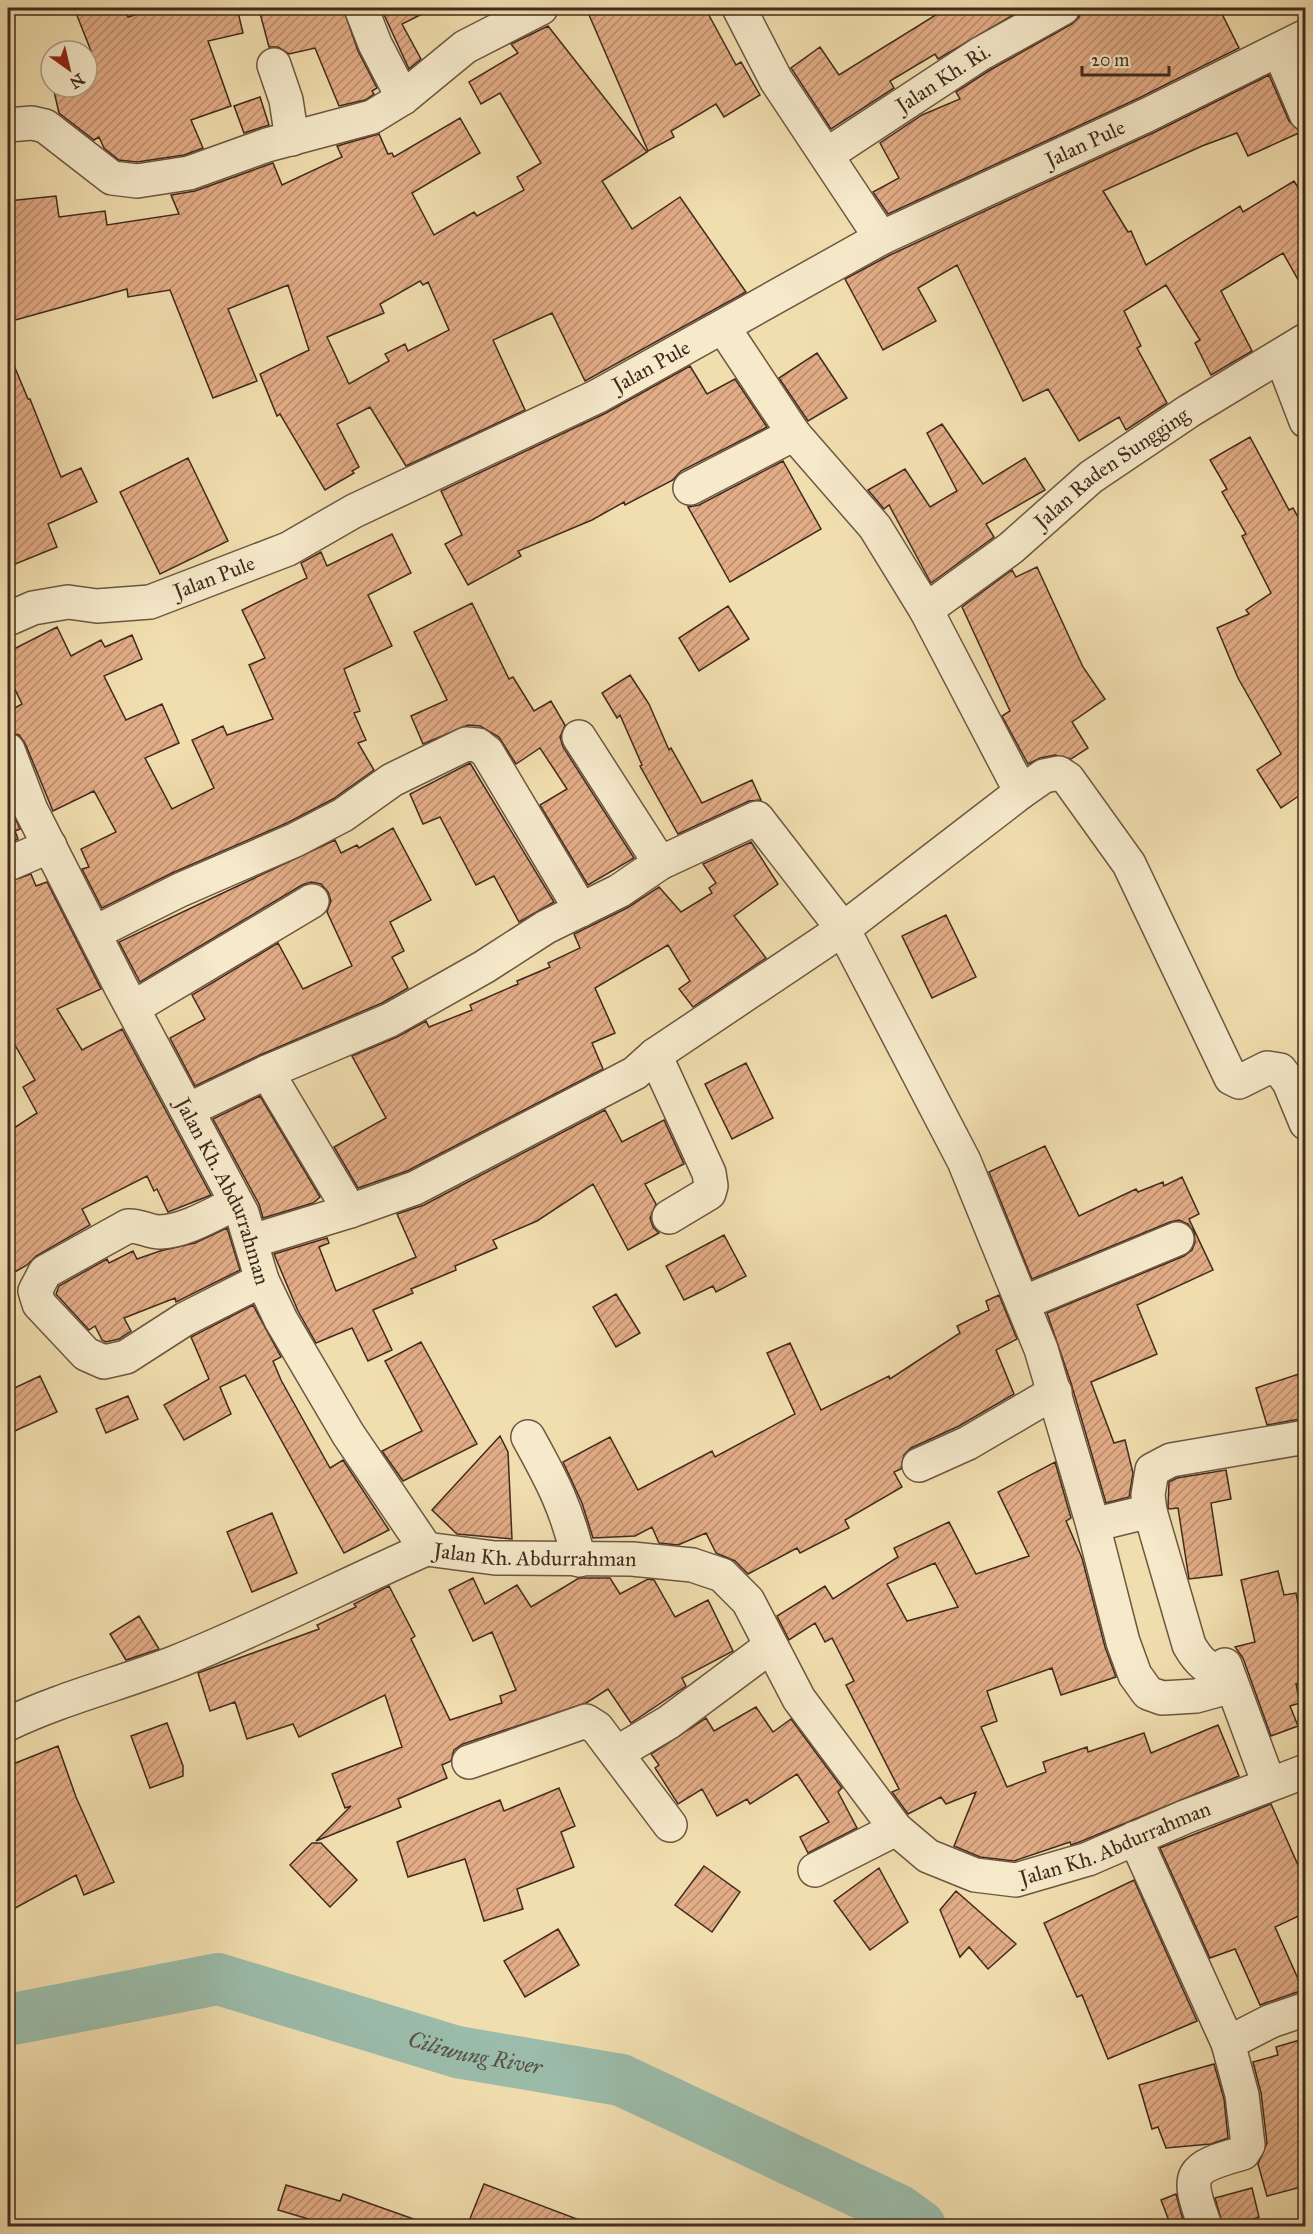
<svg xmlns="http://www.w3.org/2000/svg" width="1313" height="2234" viewBox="0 0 1313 2234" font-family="'IM FELL Great Primer',serif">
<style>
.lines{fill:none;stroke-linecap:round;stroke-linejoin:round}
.river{stroke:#9bbcaa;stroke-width:52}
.building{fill:url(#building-hatch);stroke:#412a1e;stroke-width:1.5;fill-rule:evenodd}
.minor-casing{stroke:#6d5742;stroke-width:36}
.minor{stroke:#f6eacb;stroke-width:33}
.labels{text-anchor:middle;stroke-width:6;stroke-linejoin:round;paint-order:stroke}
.street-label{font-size:21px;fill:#412a1e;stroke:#f6eacb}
.water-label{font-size:22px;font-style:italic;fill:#584e41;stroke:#f6eacb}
</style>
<defs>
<pattern id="building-hatch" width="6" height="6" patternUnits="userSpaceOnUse" patternTransform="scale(1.5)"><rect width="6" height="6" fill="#e2ac86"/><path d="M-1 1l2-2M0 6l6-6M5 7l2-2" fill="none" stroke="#b98c6d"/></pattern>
</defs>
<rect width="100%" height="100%" fill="#f1deaf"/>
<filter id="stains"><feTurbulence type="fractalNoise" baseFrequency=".00333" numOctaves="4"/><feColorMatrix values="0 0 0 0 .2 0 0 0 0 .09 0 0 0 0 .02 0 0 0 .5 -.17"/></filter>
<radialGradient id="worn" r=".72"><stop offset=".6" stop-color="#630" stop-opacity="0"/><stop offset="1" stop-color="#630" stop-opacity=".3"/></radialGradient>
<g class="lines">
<path class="river" id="s1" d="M8,2020l210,-41 239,73 164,28 277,130 22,16"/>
</g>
<path class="building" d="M90,8h35l3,9 29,-9h80l6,25 -35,8 23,65 -40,14 12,28 -19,7 -47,7 -18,-2 -15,-12 -5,-11 -5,3 -35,-27 -6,-26h34v-35l4,-1 -15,-38z
M281,8h62l15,43 19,37 -5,3 2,3 -9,6 -26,6 -24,-58 -26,6 -11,-7h-9l-9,-34z
M381,8h53l-32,16 19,35 -12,10z
M586,8h119l31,57 5,-3 19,33 -36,22 -8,-13 -45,27 3,6 -26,14z
M947,8h78l-87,51 -3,-5 -45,27 4,7 -63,41 -40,-61 29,-21 19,28z
M1082,8h137l20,40 -100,50 -251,116 -15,-22 26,-14 -19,-35 42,-28 38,-16 -4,-7 34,-22 82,-46 7,-7z
M548,26l99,126 -45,29 30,48 48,-32 66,95 -161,89 -33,-68 -59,27 32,70 -119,56 -36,-59 -33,17 22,43 -7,4 2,2 -29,17 -45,-76 -3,2 -17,-42 49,-24 -21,-65 -60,24 29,72 -44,17 -43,-108 -42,7 -1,-8 -119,33v-58l7,-2 -7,-41v-20l48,-5 3,21 46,-6 2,14 72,-11 -8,-19 24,-4 78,-28 9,22 60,-28 -5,-11 42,-12 9,20 4,-1 2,4 66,-39 20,35 -68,40 22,42 40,-23 3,4 47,-26 -7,-13 24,-14 -41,-70 -19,11 -12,-22 49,-29 -7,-9zM420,281l3,4 5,-3 21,48 -41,21 -3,-7 -20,10 4,7 -40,23 -22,-47 57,-24 -4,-9z
M1269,75l20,46 12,11 -53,24 -11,-23 -35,13 -99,45 25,41 3,-1 15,34 94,-59 3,6 51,-31 11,18v93l-22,-39 -62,38 31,60 -41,24 -16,-32 5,-3 -34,-55 -42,26 17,35 -4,2 30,55 -41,27 -7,-13 -40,24 -31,-52 -25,12 -66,-136 -39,23 18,33 -53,29 -38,-71 45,-24 265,-123z
M260,97l9,28 -25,8 -10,-27z
M8,351l20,48h2l31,78 20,-9 16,34 -49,22 9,23 -49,20z
M817,353l30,45 -39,23 -29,-43z
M690,366l17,28 28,-15 32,48 -86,44 -8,9 -48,25 -1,-3 -32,18 -74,31 3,5 -53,29 -23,-41 17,-9 -21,-44 165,-78z
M942,424l41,60 42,-26 20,32 -59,34 8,13 -63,46 -42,-78 -5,4 -16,-19 37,-21 25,38 27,-16 -30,-58z
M1250,437l39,73 4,-2 12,22v267l-2,-4 -22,15 -24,-38 24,-16 -43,-76 -21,-50 32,-14 -3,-4 25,-17 -29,-57 4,-2 -24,-42 5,-3 -17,-29z
M188,458l40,83 -68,33 -40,-82z
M783,461l38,68 -91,53 -42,-75 11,-2z
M392,534l19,39 -43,22 24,51 -48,23 16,42 -6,2 12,27 -8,3 16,27 -41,29 -46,24 -115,50 -70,35 -20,-39 7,-2 -8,-18 35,-17 -22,-41 -41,20 -28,-68 -6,-8 -11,-3v-20l14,-8 -14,-29v-23l49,-25 14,29 30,-16 4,7 27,-12 10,24 -38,17 22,44 36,-16 17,39 -34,15 27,51 42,-21 -22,-48 31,-14 4,9 46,-16 -24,-54 16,-7 -23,-48 65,-32 -6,-15 20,-11 6,14z
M1037,567l46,100 22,32 -33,23 16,26 -17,11 -16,-4 -15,3 -12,6 -26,-48 8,-5 -48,-104 50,-37 4,7z
M472,603l37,76 4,-2 21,34 17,-10 14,24 -5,12 3,10 71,111 -46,27 -48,-80 27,-16 -27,-41 -24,16 -17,-27 -19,-11 -12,-1 -45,19 -12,-28 36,-16 -33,-68z
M728,606l21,33 -50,32 -20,-33z
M630,675l19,29 20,46 2,-2 31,55 50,-23 9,20 -12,1 -71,33 -38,-68 2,-1 -22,-50 -3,3 -15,-25z
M470,763l84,139 -35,20 -25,-46 -18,9 -36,-68 -17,7 -13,-30z
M8,801l12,28 -5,2 3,8 -10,5z
M393,828l38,72 -41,22 14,29 -12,6 16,31 -26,15 -122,52 -65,31 -25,-48 35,-19 -13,-24 86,-52 25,46 49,-23 -25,-54 4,-11 -3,-9 -7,-8 -10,-2 -9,3 -162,97 -21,-40 216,-102 6,13 16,-8 2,3z
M751,842l27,42 -44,32 32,42 -73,49 -14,-18 11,-8 -22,-36 -73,43 20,45 -23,10 11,26 -196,102 -49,17 -24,-41 52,-29 -34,-62 45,-19 29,-16 3,6 43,-17 -2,-5 48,-21 -1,-3 33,-14 -2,-4 32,-15 -6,-14 53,-26 32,-21 22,25 31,-19 -3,-5 7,-5 -13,-19z
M31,874l5,12 11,-4 54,107 -44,20 25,41 40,-21 89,166 -43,17 -11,-23 -3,2 -7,-15 -65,33 8,16 -54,31 -9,9 -19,11v-144l29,-19 -14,-26 12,-7 -27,-47v-151z
M946,915l30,62 -44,21 -30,-62z
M746,1063l27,55 -41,21 -27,-55z
M260,1096l60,101 -7,6 -50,15 -4,-14 -46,-85z
M605,1110l17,32 42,-22 20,44 -39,20 11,20 -6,14 3,9 6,6 -31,17 -35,-66 -56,37 -44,19 4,8 -42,18 1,4 -45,19 2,4 -40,17 19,40 -24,11 -16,-33 -36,15 -18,-32 -24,-57 53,-16 2,5 -10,4 17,44 80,-34 -19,-43 27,-9z
M1045,1146l34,70 57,-27 2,3 25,-10 1,4 18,-9 17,37 -10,5 24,51 -76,35 20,49 -66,28 23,61 11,-3 8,33 -4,24 -23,6 -35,-120 -24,-70 137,-57 8,-6 3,-8 -1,-10 -6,-8 -9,-4 -9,2 -138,57 -43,-107z
M227,1228l13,42 -64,32 -1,-4 -51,20 7,13 -12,8 -13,3 -4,-2 -7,-14 -6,4 -33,-36 3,-8 48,-27 2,4 24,-12 4,8 23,-8 35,-8z
M724,1235l22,41 -30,16 -3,-6 -29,14 -18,-34z
M616,1294l24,39 -24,14 -23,-40z
M999,1295l18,44 -21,11 18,44 -55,32 -48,22 -7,7 -3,14 -7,3 8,15 -57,33 4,8 -49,25 -3,-5 -49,26 -13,-13 -19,-8 -10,-20 -28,12 -19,-2 -7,-16 -17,9 -42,2 -11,-35 -19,-41 47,-25 28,53 74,-39 3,6 80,-43 -28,-61 23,-10 31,67 68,-34 1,3 70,-46 -3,-7 32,-16 -3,-9z
M253,1305l28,52 -8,4 8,19 49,88 13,-8 46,70 -45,23 -99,-178 -25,12 11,27 -47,26 -20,-35 45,-26 -18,-42z
M421,1342l56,102 -74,37 -21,-30 40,-20 -37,-70z
M1305,1372v46l-38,7 -11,-37z
M40,1376l17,36 -49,22v-43z
M128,1396l10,23 -32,14 -10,-24z
M500,1436l8,16 4,87 -55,-5 -25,-24z
M1055,1462l16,56 -5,3 16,37 23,89 11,30 -55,18 -9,-27 -65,23 10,30 -16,6 26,60 39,-15 -3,-10 44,-15 1,5 56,-19 7,20 67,-28 21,51 -157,65 -11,4 -1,-3 -56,19 -34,-4 -26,-11 22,-54 -30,12 -5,-7 -33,17 -16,-22 7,-3 -53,-104 8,-4 -22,-43 -7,4 -10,-19 -26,17 -12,-24 48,-30 8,13 65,-42 -4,-9 55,-26 27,52 53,-18 -31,-64zM935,1563l23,44 -51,14 -20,-37z
M1226,1470l5,29 -20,4 11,72 -33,4 -11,-71 -9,1 -1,-2 1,-25 8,-4z
M272,1513l25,60 -45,19 -25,-60z
M1278,1571l6,24 12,-2 9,46v44l-9,1 4,19 -10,3 8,20 -27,10 -28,-78 -8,-11 20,-5 -14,-62z
M473,1578l12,26 32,-19 14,22 48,-29h31l10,16 28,-15 6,1 21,37 33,-17 25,51 -51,27 4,8 -55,37 -23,-34 -22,14 -123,41 -9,6 -3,11 -9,4 5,13 -49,21 3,8 -85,34 35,-35 -6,2 -13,-34 70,-27 -17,-52 -86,42 -6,-13 -46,15 -12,-37 -25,9 -12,-38 121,-44 -2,-4 39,-18 -2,-3 35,-18 26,50 -4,3 39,81 52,-17 -2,-7 16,-6 -24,-58 -19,9 -24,-51z
M139,1616l20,33 -33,11 -16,-26z
M756,1707l17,25 18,-13 51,69 -4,4 19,36 -49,25 -8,-16 29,-15 -32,-48 -47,30 -3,-5 -30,17 -15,-27 -24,15 -23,-36 4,-3 -8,-11 55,-36 8,13z
M167,1723l16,43v10l-33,12 -19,-52z
M58,1746l18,51 38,85 -30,13 -8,-20 -68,37v-146z
M559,1788l16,38 -14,6 13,35 -57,22 6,20 -39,12 -19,-62 -57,18 -11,-35 103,-42 4,11z
M1271,1804l34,77v32l-30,14 28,63 -43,15 -25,-56 -25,9 -50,-110z
M312,1843h9l36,37 -27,27 -40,-42z
M704,1866l36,26 -28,40 -37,-27z
M879,1868l29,54 -38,28 -36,-49z
M1134,1880l63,141 -89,38 -26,-64 -5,2 -33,-74z
M956,1891l60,53 -28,25 -19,-22 -9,10 -20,-47z
M558,1929l21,36 -54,32 -21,-36z
M1300,2040l5,17v129l-38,10 -9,-32 9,-21 -6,-50 -8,-31 25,-7 -2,-8z
M1214,2064l10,35 4,39 -17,6 -45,4 -8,-21 -6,2 -13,-44z
M484,2184l106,40v2h-123z
M286,2185l54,16 3,-7 79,28 -1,4h-89l-54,-16z
M1252,2188l7,29 -5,2 3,7h-34l-8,-28z
M1176,2194l5,19 4,13h-14l-10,-26z"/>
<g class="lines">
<g class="minor-casing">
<g id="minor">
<path d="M361,8l14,36 28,54"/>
<path d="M739,8l37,72 105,158"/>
<path d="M1279,50l27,64"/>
<path d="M274,65l12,35 6,39"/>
<path d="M8,125l24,-2 13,3 67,52 25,3 52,-8 78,-28 105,-28 31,-19 62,-51 76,-39"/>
<path id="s2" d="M828,154l152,-100 83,-46"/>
<path d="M1281,356l25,65"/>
<path d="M690,488l104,-54"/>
<path id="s3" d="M926,610l85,-62 80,-71 98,-66 117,-71"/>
<path id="s4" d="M8,619l25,-11 35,-6 29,4 53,-4 138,-53 66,-38 244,-115 283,-158 266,-123 159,-79"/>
<path d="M579,737l81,126"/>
<path id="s5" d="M8,750l23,60 90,177 121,226 20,67 19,40 67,114 78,115 69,9 137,1 60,6 30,10 26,26 51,98 97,130 32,27 47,19 41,5 72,-21 97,-42 121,-46"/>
<path d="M1021,792l23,-16 15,-3 9,6 61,85 102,214 8,4 28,-14 13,2 9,12 17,41"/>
<path d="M8,864l42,-18"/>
<path d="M94,933l86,-43 115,-50 48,-25 49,-35 74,-36 12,1 9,7 94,158"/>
<path d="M133,1008l179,-107"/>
<path d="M655,1055l54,118 2,13 -2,7 -40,24"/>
<path d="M267,1072l83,139"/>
<path d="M188,1110l79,-38 123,-52 94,-53 62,-40 73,-36 41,-28 97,-45 86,111 121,232 77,188 52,176 30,117 12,33 13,18 14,5 34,-2 36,-10"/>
<path d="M236,1203c-23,11 -50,28 -76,29 -12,0 -20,-7 -32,-6l-83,46 -10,19 4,13 47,50 18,8 22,-5 59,-38 77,-39"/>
<path d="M252,1241l98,-30 65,-23 220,-115 20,-18 188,-126 178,-137 -95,-182 -51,-83 -81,-93 -71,-107"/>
<path d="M1023,1303l154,-64"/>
<path d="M528,1437c25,45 39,72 51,123"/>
<path d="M919,1465l49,-22 87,-51"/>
<path d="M1093,1525l57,-14"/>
<path d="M1225,1665l44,119"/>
<path d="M1227,1672c-19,0 -29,-11 -38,-27l-39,-134 -2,-16 4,-25 19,-10 135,-23"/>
<path d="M8,1724c54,-26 112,-40 168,-62 85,-34 166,-76 250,-113"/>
<path d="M617,1753l52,-31 102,-76"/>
<path d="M469,1762l117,-41 11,7 73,97"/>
<path d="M1135,1838l93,205 14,52 6,50 -5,8c-54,15 -58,19 -38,73"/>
<path d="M815,1870l81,-41"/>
<path d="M1228,2043l43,-22 35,-12"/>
</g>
</g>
<use href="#minor" class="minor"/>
</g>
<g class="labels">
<g class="street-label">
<text dy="7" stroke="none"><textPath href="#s2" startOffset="138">Jalan Kh. Ri.</textPath></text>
<text dy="7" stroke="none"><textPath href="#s4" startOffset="1188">Jalan Pule</textPath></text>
<text dy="7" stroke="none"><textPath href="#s4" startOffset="700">Jalan Pule</textPath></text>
<text dy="7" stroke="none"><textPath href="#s3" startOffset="234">Jalan Raden Sungging</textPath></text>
<text dy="7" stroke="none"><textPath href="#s4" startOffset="214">Jalan Pule</textPath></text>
<text dy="7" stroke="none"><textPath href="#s5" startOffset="492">Jalan Kh. Abdurrahman</textPath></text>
<text dy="7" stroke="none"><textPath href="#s5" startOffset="1014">Jalan Kh. Abdurrahman</textPath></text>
<text dy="7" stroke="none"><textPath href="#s5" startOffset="1752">Jalan Kh. Abdurrahman</textPath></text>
</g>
<g class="water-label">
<text dy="8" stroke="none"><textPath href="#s1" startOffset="482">Ciliwung River</textPath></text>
</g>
</g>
<rect width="1313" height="2234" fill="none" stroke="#f1deaf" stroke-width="30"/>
<rect x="9" y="9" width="1295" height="2216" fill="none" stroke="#412a1e" stroke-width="3"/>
<rect x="15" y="15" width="1283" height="2204" fill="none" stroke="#412a1e" stroke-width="1.5"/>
<g transform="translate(69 69) rotate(146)"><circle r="28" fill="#f6eacb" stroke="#ae9d86" stroke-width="1.5"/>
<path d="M0-4.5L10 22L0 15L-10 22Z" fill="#8f2418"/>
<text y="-9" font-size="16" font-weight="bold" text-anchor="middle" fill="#412a1e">N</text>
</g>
<path d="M1082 66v9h87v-9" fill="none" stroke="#412a1e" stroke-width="3"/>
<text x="1091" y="66" font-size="18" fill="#412a1e" stroke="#f6eacb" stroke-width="4.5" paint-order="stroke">20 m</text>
<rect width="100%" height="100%" filter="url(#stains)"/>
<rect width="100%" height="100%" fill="url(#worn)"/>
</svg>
